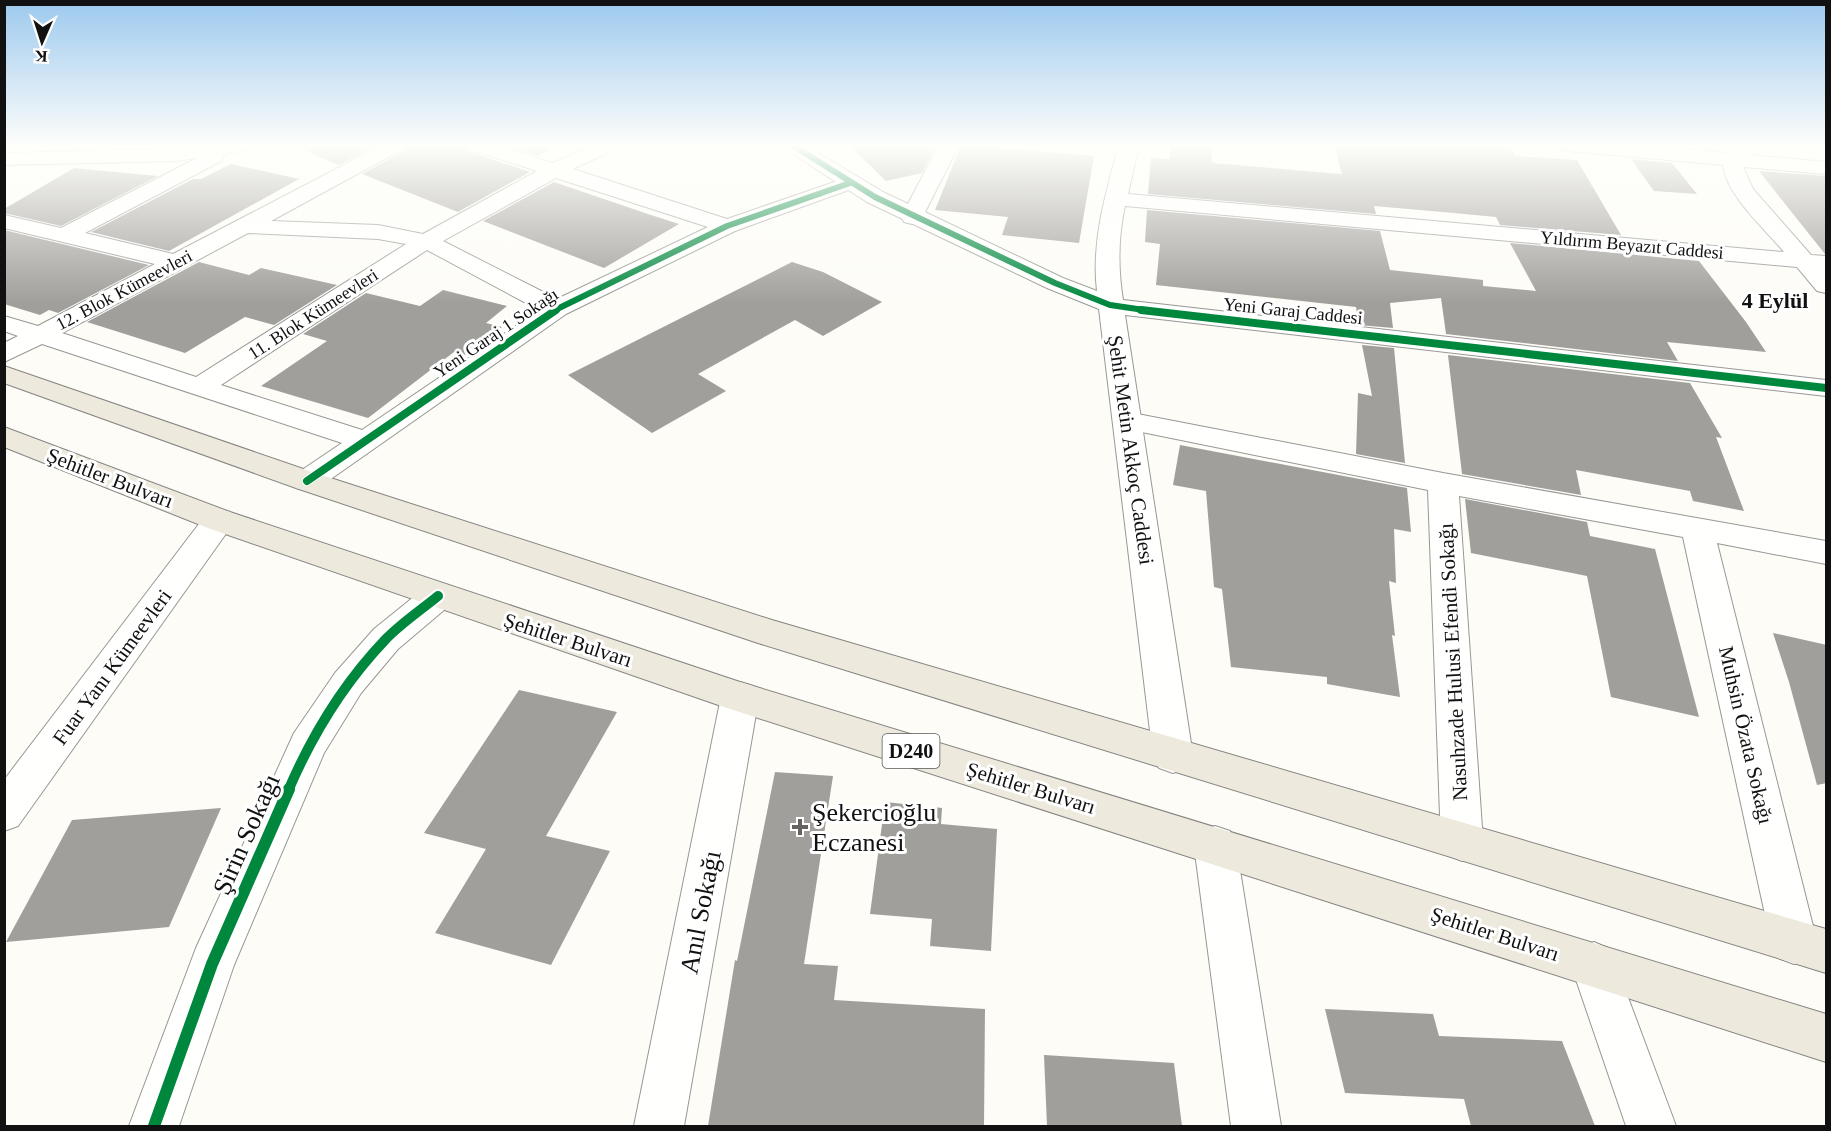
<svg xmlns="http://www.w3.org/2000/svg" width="1831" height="1131" viewBox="0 0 1831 1131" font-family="'Times New Roman',serif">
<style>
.building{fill:#a19f9c}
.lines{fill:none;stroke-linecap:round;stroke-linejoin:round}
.minor-casing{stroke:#979795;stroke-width:2}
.tertiary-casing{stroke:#979795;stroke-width:2}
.primary-casing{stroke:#858482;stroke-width:2}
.minor{fill:#fffffe;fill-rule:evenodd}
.tertiary{fill:#fffffe;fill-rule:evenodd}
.primary{fill:#ede9dc;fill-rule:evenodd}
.cycleway-far3-casing{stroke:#fff;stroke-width:8}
.cycleway-far2-casing{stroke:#fff;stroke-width:10}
.cycleway-far1-casing{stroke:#fff;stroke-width:14}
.cycleway-casing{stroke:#fff;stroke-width:16}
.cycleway-far3{stroke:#00873e;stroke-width:6}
.cycleway-far2{stroke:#00873e;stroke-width:8}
.cycleway-far1{stroke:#00873e;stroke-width:10}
.cycleway{stroke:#00873e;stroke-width:12}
.poi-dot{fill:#646362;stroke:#fff;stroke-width:2}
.labels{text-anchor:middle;stroke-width:6;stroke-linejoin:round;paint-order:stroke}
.far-street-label{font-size:18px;fill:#111;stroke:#fff}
.shield{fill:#fff;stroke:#585858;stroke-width:1.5}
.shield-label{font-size:20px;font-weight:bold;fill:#111}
.street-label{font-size:21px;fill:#111;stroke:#fff}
.far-district-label{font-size:22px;font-weight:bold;fill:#111;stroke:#fff}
.near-poi-label{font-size:26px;fill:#111;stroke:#fff;text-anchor:start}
.near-street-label{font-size:26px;fill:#111;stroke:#fff}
</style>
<rect width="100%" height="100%" fill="#fdfcf7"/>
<path class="building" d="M292,145h86l-39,20z
M408,145h56l4,6 62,21 -72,40 -96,-38 42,-23z
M502,145h58l-23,11z
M849,145h88l-15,28 -36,8z
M961,145h30v2l103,9 -15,87 -77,-8 6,-18 -73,-7z
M1170,145h41l1,18 130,11 -8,-29 175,1 7,10 61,4 44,75 -121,-10 -4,-8 -42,-4 -80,-7 2,8 -228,-20 3,-36 19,1z
M1631,159l41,4 25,31 -43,-3z
M231,164l68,15 -130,72 -78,-19 102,-53h8z
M74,168l84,8 -97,50 -57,-13v-4z
M1759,171l68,5v78h-2z
M554,182l94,32 31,10 -75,44 -121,-47z
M1147,210l233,21 10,39 93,10v6l53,5 -26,-48 189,18 47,61 20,30 -99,-10 11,19 -232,-27 -5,-36 -51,5 3,25 -34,-3 -3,-18 -200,-22 4,-41 -15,-2z
M4,230l145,35 -91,48 -9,-3 -9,5 -36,-11z
M199,262l50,13 12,-7 76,17 -63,40 -29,-8 -60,36 -98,-31z
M792,262l31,10 59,30 -59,34 -28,-16 -97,54 28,17 -74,42 -84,-58z
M443,290l64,16 -21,17 16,4 -35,28 -13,-3 -86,66 -107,-32 66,-45 -24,-7 63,-41 54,13z
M1362,345l32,3 11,115 -49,-9 2,-61 14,3z
M1448,355l242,28 32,55 -6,-1 28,74 -51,-10 -3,-10 -114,-21 5,25 -119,-21z
M1180,445l227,43 4,44 -17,-3 2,54 -7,-2 6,55 -3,-1 8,62 -73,-13v-7l-96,-10 -9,-78 -8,-2 -8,-96 -33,-6z
M1465,499l122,23 3,14 65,13 44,168 -88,-20 -24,-121 -116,-23z
M1773,633l54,12v138l-10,2 -28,-103z
M519,690l98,22 -71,124 64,15 -59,114 -116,-32 51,-84 -62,-16z
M775,772l58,4 -29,188 34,2 -4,34 151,9 -1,117h-276l27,-166 2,1z
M885,802l57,6 -1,16 56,5 -6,122 -61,-5 2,-27 -62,-5z
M221,808l-52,119 -163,15 66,-122z
M1325,1009l108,5 6,22 123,5 33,85h-124l-7,-27 -119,-6z
M1044,1055l130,8 8,63h-135z"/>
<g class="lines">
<g class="minor-casing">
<path id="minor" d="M205,145h48l-3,4 -28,5 2,3 -3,4 -136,72 88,21 209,-109h24l-3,4 -132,72 107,4 45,9 114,-63 -68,-22 -3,-4h29l58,18 41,-18h25l-3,4 -43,20 154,50 116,-40 7,-2 7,2 3,4 -3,4 -122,44 -169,83 -248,174 -11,3 -11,-3 -4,-7 4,-7 46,-31 -300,-99 -38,18v-19l14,-7 -14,-5v-15l34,10 117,-62 -151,-36v-13l57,13 136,-70 -21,3 -172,4v-12l172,-4zM556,178l152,49 -151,72 -114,-58zM248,233l130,6 28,5 -210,133 -134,-44zM427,250l112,60 -177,120 -141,-45z
M939,145h20l-39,77 -8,2 -8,-2 -3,-5z
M1127,412l316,61 383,68v23l-109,-21 100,399 -7,16 -16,6 -16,-6 -7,-16 -88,-405 -224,-41 24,346 -6,13 -15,6 -15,-6 -6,-13 -13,-352 -311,-63 -4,-6 4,-6z
M438,583l12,4 5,9 -5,9 -52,44 -37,44 -37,60 -90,212 -55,161h-50l67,-178 98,-215 41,-60 39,-44 52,-42z
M740,682l13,4 6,11 -75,429h-50l87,-429 6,-11z
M1594,942l16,7 66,177h-50l-55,-161 7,-16z"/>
</g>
<g class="tertiary-casing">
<path id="tertiary" d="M782,145h23l78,47 180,86 34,13c-6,-50 9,-99 22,-146h20l-11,49 656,58c-19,-23 -58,-57 -61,-87l-155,-14 -7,-2 -3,-4h74l97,8 9,-8h16l2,3 -6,7 76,7v12l-83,-7 10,22 58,66 15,1v37l-9,-2 -20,-24 -672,-61c-7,31 -7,63 -2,94l703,80v16l-701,-81 68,441 -6,12 -14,5 -14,-5 -6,-12 -54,-447 -52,-21 -180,-86 -82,-53z
M219,509l11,3 5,8 -5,8 -212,298 -14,5v-51l204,-268z
M1215,826l15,5 6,14 45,281h-50l-37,-281 6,-14z"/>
</g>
<g class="primary-casing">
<path id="primary" d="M4,366l314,108 454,146 1054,309v44l-1068,-330 -462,-155 -292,-105z
M4,427l226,85 510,170 1086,332v48l-1099,-354 -519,-180 -204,-81z"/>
</g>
<use href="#minor" class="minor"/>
<use href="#tertiary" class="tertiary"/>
<use href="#primary" class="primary"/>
<g class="cycleway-far3-casing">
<path id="cycleway-far3" d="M792,145l83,52 180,86 55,22 41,6
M553,311l174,-85 123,-43"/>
</g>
<g class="cycleway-far2-casing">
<path id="cycleway-far2" d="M1141,310l685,78
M307,481l249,-171"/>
</g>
<g class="cycleway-far1-casing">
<path id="cycleway-far1" d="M288,791c24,-56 55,-107 97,-151 15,-16 36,-30 53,-44"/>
</g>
<g class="cycleway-casing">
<path id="cycleway" d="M154,1126l58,-162 77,-175"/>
</g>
<use href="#cycleway-far3" class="cycleway-far3"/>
<use href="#cycleway-far2" class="cycleway-far2"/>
<use href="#cycleway-far1" class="cycleway-far1"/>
<use href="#cycleway" class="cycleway"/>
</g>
<linearGradient id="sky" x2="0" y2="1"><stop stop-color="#9dc9ee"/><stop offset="0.48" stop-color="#fefefb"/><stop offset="1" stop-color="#fefefb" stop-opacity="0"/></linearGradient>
<rect width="1831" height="303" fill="url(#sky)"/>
<path class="poi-dot" d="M797 818h6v6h6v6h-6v6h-6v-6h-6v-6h6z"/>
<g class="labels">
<g class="far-street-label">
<text transform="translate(1632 245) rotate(5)" y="6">Yıldırım Beyazıt Caddesi</text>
<text transform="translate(124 290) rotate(-28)" y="6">12. Blok Kümeevleri</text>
<text transform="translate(1293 311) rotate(6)" y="6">Yeni Garaj Caddesi</text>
<text transform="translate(313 314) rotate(-33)" y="6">11. Blok Kümeevleri</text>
<text transform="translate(496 333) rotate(-34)" y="6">Yeni Garaj 1 Sokağı</text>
</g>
<rect class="shield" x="882.5" y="734" width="57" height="34" rx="4.5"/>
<g class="shield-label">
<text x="911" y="758">D240</text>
</g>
<g class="street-label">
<text transform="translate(1131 450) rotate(82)" y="7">Şehit Metin Akkoç Caddesi</text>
<text transform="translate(110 478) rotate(21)" y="7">Şehitler Bulvarı</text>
<text transform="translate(568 640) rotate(18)" y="7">Şehitler Bulvarı</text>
<text transform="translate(1453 662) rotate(-93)" y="7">Nasuhzade Hulusi Efendi Sokağı</text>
<text transform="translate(112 667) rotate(-54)" y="7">Fuar Yanı Kümeevleri</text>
<text transform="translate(1746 735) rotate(77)" y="7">Muhsin Özata Sokağı</text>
<text transform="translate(1031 788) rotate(17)" y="7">Şehitler Bulvarı</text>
<text transform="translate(1495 934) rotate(18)" y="7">Şehitler Bulvarı</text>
</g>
<g class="far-district-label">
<text x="1775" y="308">4 Eylül</text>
</g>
<g class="near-poi-label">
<text x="812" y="821">Şekercioğlu<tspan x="812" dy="30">Eczanesi</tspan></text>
</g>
<g class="near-street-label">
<text transform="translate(246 834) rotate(-66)" y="9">Şirin Sokağı</text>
<text transform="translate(700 912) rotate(-79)" y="9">Anıl Sokağı</text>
</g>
</g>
<rect width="1831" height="1131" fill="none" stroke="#111111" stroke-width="12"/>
<g transform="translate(42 42) rotate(183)" stroke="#ffffff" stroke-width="4.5" paint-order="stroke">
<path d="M0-4.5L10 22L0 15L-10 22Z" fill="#111111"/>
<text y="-9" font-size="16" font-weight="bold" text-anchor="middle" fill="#111111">K</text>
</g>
</svg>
